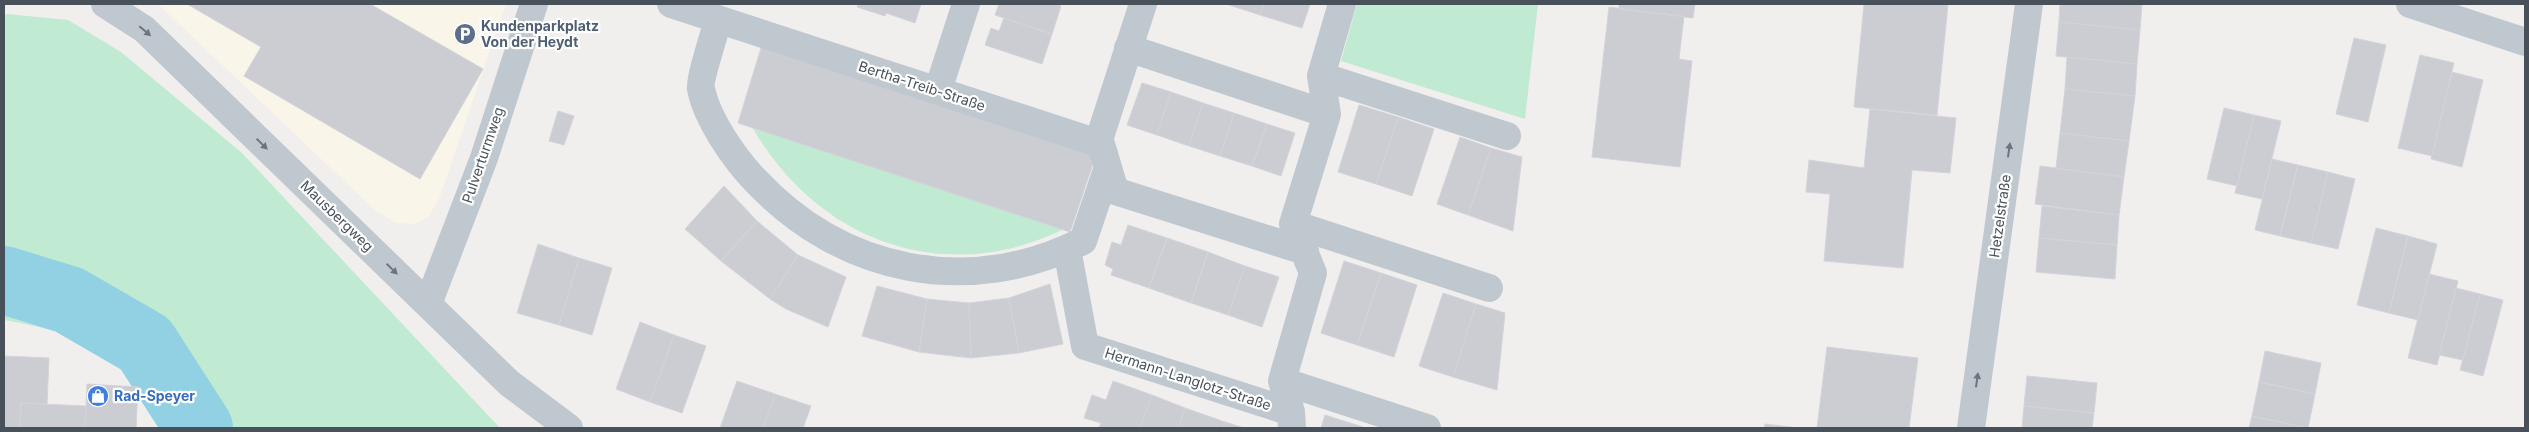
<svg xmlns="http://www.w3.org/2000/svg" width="2529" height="432" viewBox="0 0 2529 432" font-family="Inter,sans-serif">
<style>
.commercial{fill:#faf5e9}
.green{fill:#c0ead1}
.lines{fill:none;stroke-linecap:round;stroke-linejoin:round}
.river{stroke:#91d1e3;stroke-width:68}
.building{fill:#cccdd2;stroke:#d3d4d9}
.minor{stroke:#c0c8cf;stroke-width:28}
.oneway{fill:#6c757d}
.labels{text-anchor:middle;stroke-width:4.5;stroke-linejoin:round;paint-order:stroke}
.service-label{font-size:14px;font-weight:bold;fill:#4e5e75;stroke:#fff;text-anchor:start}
.street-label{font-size:14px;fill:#48515a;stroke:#fff}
.shop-label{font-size:14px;font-weight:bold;fill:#366cbe;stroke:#fff;text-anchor:start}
</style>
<rect width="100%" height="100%" fill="#f1eeee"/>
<path class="commercial" d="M158,4h348l-67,195 -11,18 -14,7 -18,-1 -21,-13z"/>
<path class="green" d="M1357,4h181l-13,115 -184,-58z
M7,14l61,6 53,32 121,101 258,275h-327c-8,-17 -17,-40 -30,-54 -32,-31 -97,-47 -139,-54v-304z
M752,127l312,102c-121,59 -246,12 -312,-102z"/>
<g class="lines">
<path class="river" d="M4,280l65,20 76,44 54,84"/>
</g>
<path class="building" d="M187,4h183l113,65 -63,110 -176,-103 17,-29z
M859,4h62l-6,19 -29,-10 -1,3 -28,-9z
M999,4h56l6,2 -9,28 -57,-19z
M1226,4h38l-4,11z
M1264,4h46l-8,24 -42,-13z
M1619,4h76l-2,14 -74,-9z
M1864,4h84l-11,111 -83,-8z
M2060,4h82l-2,26 -81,-8z
M1609,7l75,9 -5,43 13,2 -12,106 -88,-10z
M1004,18l48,16 -10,30 -57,-19 6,-17 8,3z
M2059,22l81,8 -3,34 -81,-8z
M764,38l335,108 -29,86 -332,-109z
M2354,38l32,7 -18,77 -32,-8z
M2420,55l34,8 -22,93 -34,-8z
M2067,57l70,7 -2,32 -70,-7z
M2452,72l31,8 -21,87 -31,-8z
M1142,83l29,9 -14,43 -30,-10z
M2065,89l70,7 -6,45 -69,-8z
M1171,92l32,11 -14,43 -32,-11z
M1203,103l31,10 -14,43 -31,-10z
M1359,105l39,12 -22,67 -38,-12z
M2224,108l30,7 -17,71 -30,-7z
M1870,109l86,9 -6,55 -38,-3 -9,98 -79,-7 6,-67 -24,-2 3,-32 55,8z
M558,111l16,5 -10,29 -15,-4z
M1234,113l33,11 -15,42 -32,-10z
M2254,115l27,6 -19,78 -27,-6z
M1398,117l36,12 -22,67 -36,-12z
M1267,124l28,9 -14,43 -29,-10z
M2060,133l69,8 -5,36 -68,-9z
M1460,137l31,11 -23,67 -31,-11z
M1491,148l31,9 -9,74 -45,-16z
M2272,159l26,6 -18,71 -25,-6z
M2298,165l30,7 -17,71 -31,-7z
M2040,166l84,11 -5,38 -84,-11z
M2328,172l27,7 -17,70 -27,-6z
M724,186l33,35 -36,40 -36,-32z
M2042,206l77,9 -2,30 -78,-7z
M757,221l41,34 -28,44 -49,-38z
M1128,225l39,13 -18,50 -38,-13 2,-6 -8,-4 7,-23 9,3z
M2376,228l32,8 -19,77 -32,-8z
M2408,236l29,8 -19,76 -29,-7z
M1167,238l41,14 -17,51 -42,-15z
M2039,238l78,7 -2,34 -79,-7z
M538,244l41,14 -20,67 -42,-12z
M1208,252l37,14 -17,49 -37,-12z
M798,255l48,22 -18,50 -42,-18 -16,-10z
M579,258l33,10 -20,67 -33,-10z
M1344,261l37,12 -24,72 -36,-12z
M1245,266l34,11 -17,50 -34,-12z
M1381,273l36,12 -23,72 -37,-12z
M2429,274l29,7 -21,84 -29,-7z
M1050,284l13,60 -44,9 -10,-55z
M877,286l50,13 -8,53 -57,-16z
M2456,288l24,6 -17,66 -24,-5z
M1443,293l33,11 -23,73 -34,-11z
M2480,294l23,6 -20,76 -23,-6z
M1009,298l10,55 -48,5 -2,-55z
M927,299l42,4 2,55 -52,-6z
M1476,304l29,9 -8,77 -44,-13z
M640,322l34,13 -24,67 -34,-13z
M674,335l32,11 -24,67 -32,-11z
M1827,347l91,11 -9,70h-92z
M2265,351l56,12 -6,31 -56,-12z
M4,356l45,2 -2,46 -26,-1 -1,25h-16z
M2027,376l70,7 -3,30 -70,-7z
M737,381l38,13 -12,34h-43z
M1113,381l39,14 -12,33h-41l2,-5 -17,-5 8,-23 14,5z
M2259,382l56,12 -7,34 -56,-12z
M87,384l51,3 -2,41h-51z
M775,394l36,12 -8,22h-40z
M1152,395l33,13 -7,20h-38z
M21,403l65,3 -1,22h-65z
M2024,406l70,7 -2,15h-70z
M1185,408l40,14 -2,6h-45z
M1325,415l41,13h-45z
M2252,416l56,12h-59z
M1225,422l19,6h-21z
M1765,424l34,4h-35z"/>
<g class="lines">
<path class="minor" d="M105,4l39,25 365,354 60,45
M671,4l430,140 14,47 190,60
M2410,4l115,38
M718,20c-3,12 -19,60 -17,69 6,30 33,69 54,91 87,93 213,118 328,61l24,-71
M1128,48l199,66
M1321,76l186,60
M938,90l28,-86
M1098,143l45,-139
M1293,224l196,64
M1067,249l18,97 206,66
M428,304l56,-146 50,-154
M1282,381l145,47
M1292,428l-1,-16 -9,-31 31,-108 -20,-49 34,-110 -6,-38 21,-72
M1971,428l58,-424"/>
</g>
<defs><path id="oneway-solid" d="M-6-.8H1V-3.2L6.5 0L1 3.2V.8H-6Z" transform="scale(1.25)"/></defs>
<g class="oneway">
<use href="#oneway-solid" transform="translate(145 31) rotate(40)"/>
<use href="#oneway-solid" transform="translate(262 144) rotate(44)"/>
<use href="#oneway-solid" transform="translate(2009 150) rotate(-82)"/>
<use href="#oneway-solid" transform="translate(392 269) rotate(44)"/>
<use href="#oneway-solid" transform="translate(1977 380) rotate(-82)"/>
</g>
<defs>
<g id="parking-disc" transform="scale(1.125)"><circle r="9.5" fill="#5c6f8a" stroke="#fff"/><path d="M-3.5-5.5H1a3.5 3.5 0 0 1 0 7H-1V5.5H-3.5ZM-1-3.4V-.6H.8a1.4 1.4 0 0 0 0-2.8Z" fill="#fff"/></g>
<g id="shop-disc" transform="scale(1.125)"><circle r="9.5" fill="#3f7fe0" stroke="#fff"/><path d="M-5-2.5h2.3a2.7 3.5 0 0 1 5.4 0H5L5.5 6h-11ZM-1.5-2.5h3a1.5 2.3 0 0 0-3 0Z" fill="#fff"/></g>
</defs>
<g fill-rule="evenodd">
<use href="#parking-disc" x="465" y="34"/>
<use href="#shop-disc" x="98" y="396"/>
</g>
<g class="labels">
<g class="service-label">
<text x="481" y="31">Kundenparkplatz<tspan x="481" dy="16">Von der Heydt</tspan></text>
</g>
<g class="street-label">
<text transform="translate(922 86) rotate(18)" y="5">Bertha-Treib-Straße</text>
<text transform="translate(483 155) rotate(-71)" y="5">Pulverturmweg</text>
<text transform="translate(337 216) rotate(44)" y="5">Mausbergweg</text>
<text transform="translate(2000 216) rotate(-82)" y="5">Hetzelstraße</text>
<text transform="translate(1188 379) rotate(18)" y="5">Hermann-Langlotz-Straße</text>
</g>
<g class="shop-label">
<text x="114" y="401">Rad-Speyer</text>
</g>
</g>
<rect width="2529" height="432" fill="none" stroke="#48515a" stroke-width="10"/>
</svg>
